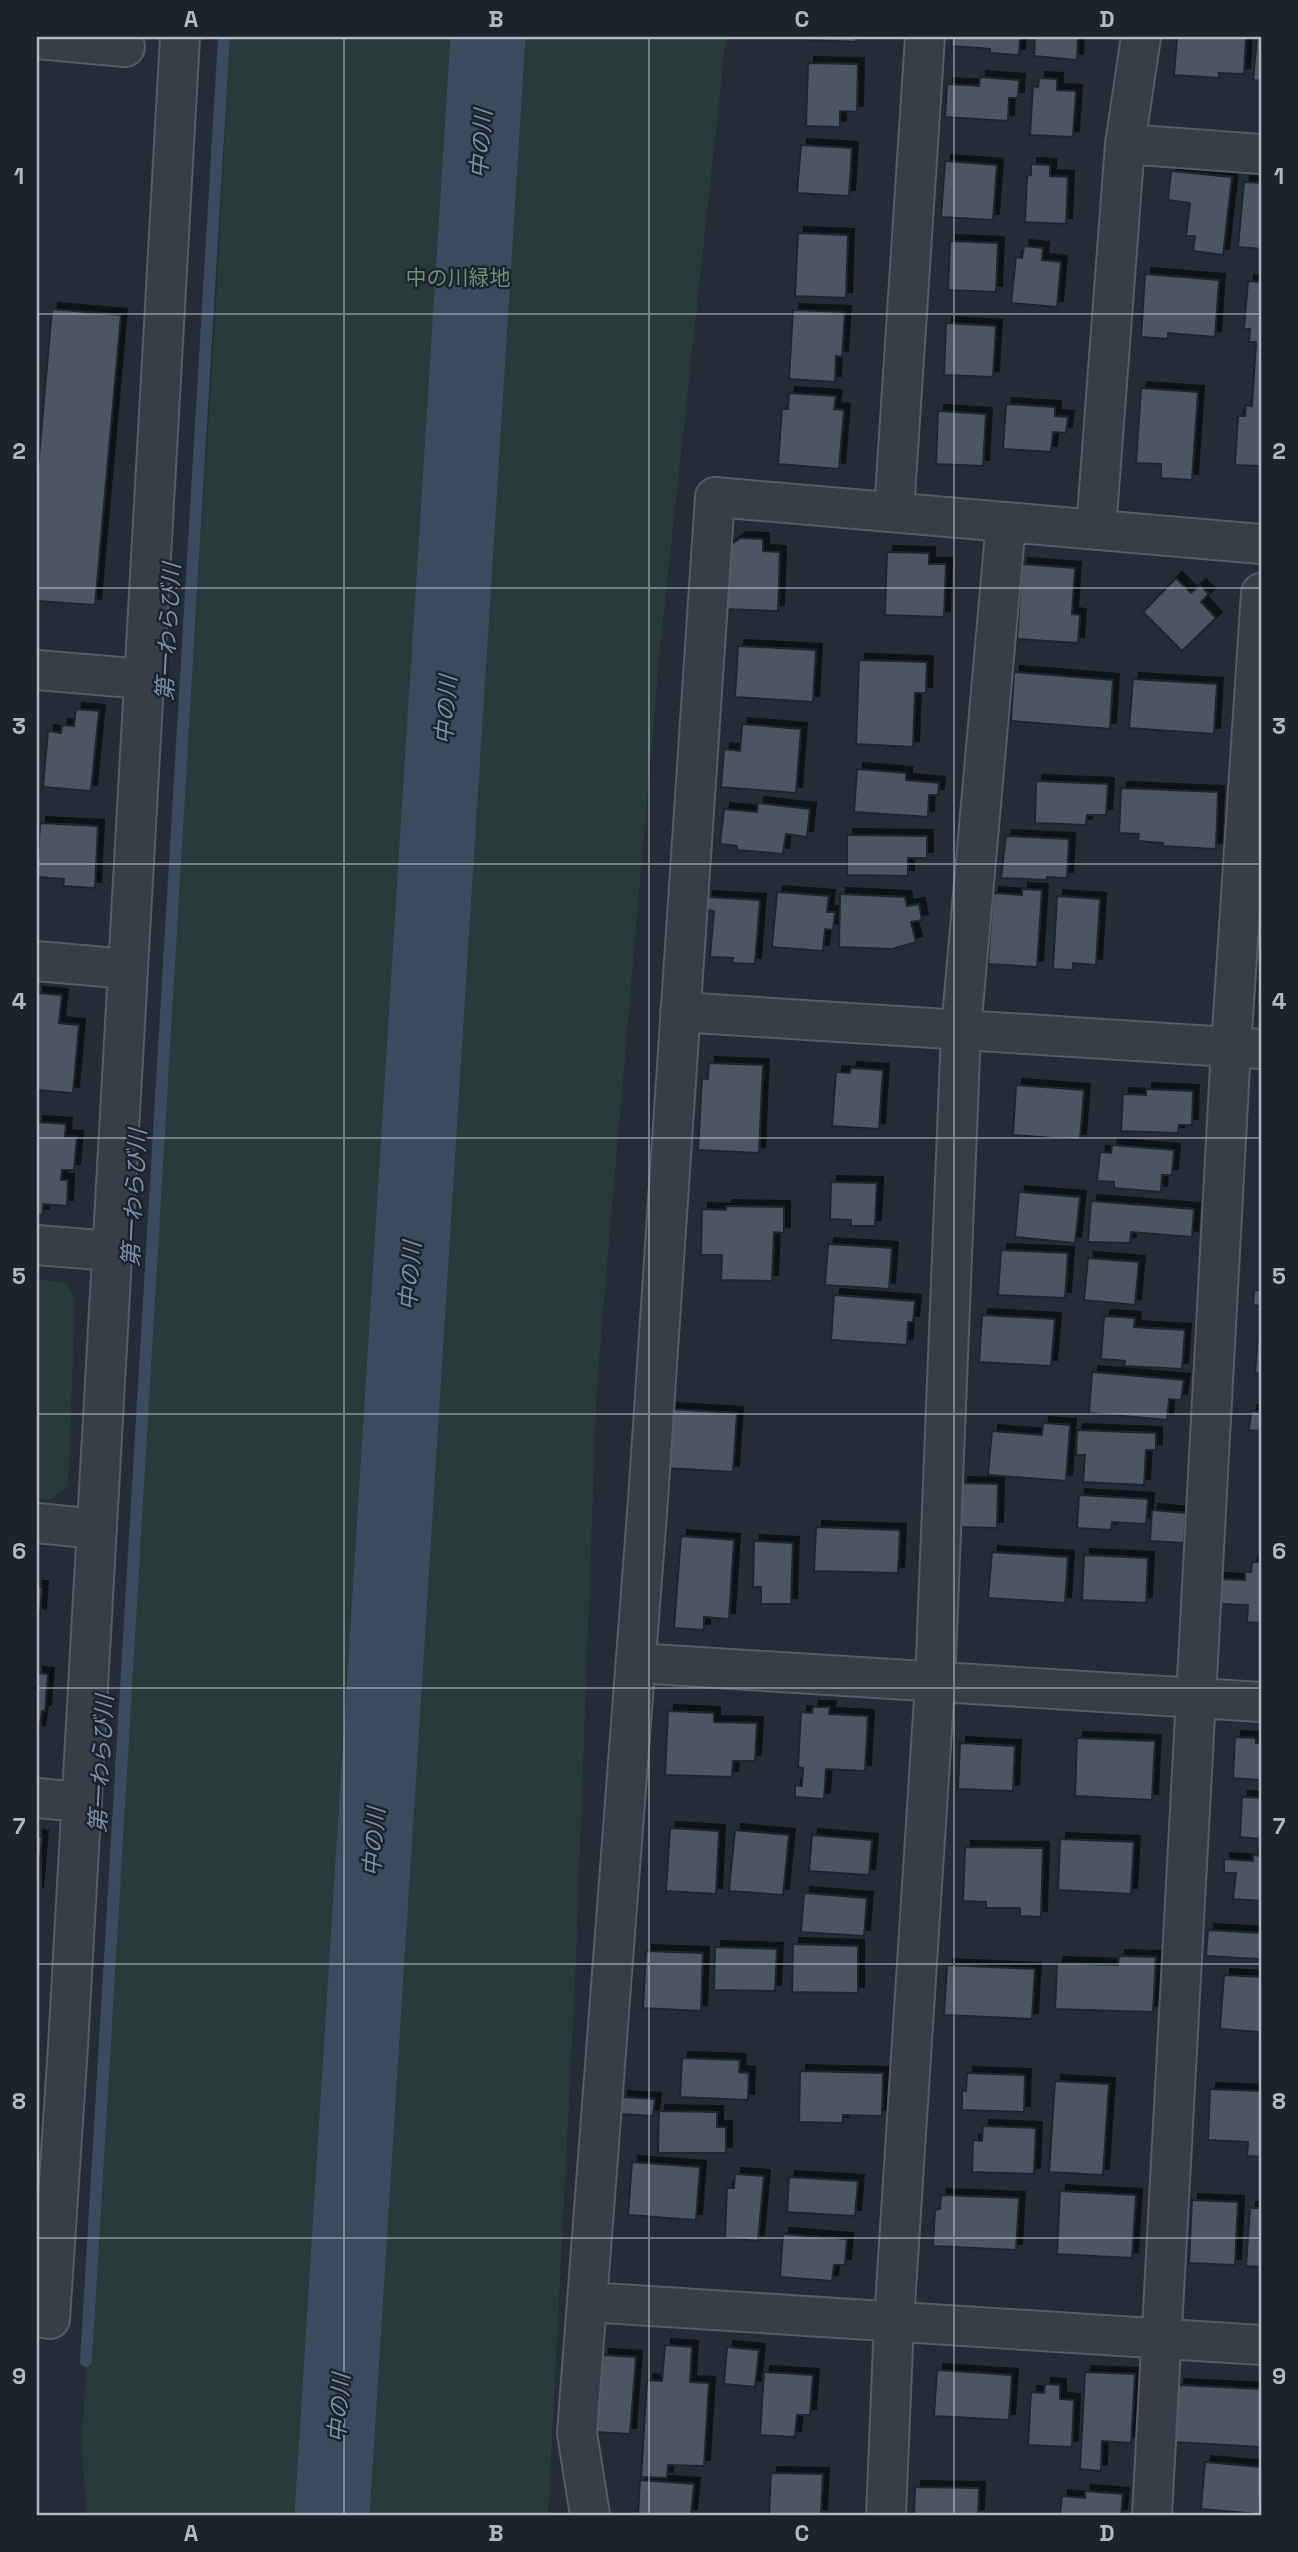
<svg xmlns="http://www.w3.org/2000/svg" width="1298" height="2552" viewBox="0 0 1298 2552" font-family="'Space Grotesk','Noto Sans JP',sans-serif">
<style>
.green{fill:#293a3a}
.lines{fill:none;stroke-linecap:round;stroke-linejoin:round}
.stream{stroke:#3b4a5e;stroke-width:12}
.river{stroke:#3b4a5e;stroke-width:75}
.building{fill:#4c5762;stroke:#1e252e;stroke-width:2;filter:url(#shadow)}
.minor-casing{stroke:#555c65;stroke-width:42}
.minor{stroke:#373e48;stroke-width:38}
.grid{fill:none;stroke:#b2b9c4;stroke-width:2;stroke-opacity:0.55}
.labels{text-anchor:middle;stroke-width:5;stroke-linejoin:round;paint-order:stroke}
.park-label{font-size:21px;fill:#6c9274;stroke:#1c232c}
.water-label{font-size:23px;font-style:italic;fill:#7d90a9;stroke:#1c232c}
.neatline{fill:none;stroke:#b2b9c4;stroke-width:2.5}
.grid-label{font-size:23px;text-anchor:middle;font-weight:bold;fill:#b2b9c4}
</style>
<defs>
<filter id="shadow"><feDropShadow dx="6" dy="-6" stdDeviation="0" flood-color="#0009"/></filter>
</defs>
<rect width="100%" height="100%" fill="#242c37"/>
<path class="green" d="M230,37h496l-66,611 -63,735 -22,600 -27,532h-462l-4,-72 17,-330 117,-1810z
M37,1279l30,4 8,17 -7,186 -19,14 -12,-1z"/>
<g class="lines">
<path class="stream" d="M86,2361l138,-2324"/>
<path class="river" d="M332,2515l156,-2478"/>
</g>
<path class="building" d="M809,37h47v5l-47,-2z
M952,37h68l-1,18 -29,-2v-4l-39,-3z
M1035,37h43l-1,23 -43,-4z
M1177,37h69l-2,37 -25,-1v5l-45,-3z
M1257,37h4v44l-8,-1z
M808,63l50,1 -1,48 -17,-1v16l-34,-1z
M980,77l39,3 -1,18h-9l-1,23 -63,-4 2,-33 32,2z
M1039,78l18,1v11l19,1 -3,46 -43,-2 3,-49 5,1z
M801,145l51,3 -3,48 -52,-3z
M945,161l52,4 -4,55 -52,-3z
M1031,164l19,1v11l18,1 -2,47 -41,-2 2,-46 4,-1z
M1171,171l61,6 -9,78 -30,-4 2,-15h-9l4,-33 -22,-3z
M1244,182l17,1v66l-23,-2z
M798,233l50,2 -2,63 -51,-2z
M950,241l48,2 -2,49 -48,-2z
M1024,246l19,2 -1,12 19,2 -4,45 -46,-4 5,-46 6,1z
M1145,274l74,6 -4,57 -47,-4v6l-27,-2z
M1248,281l13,1v184l-26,-1 3,-49h7l1,-11 6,1 4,-64h-7l1,-13h-6z
M52,309l69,6 -26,290 -58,-4v-121z
M793,310l52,2 -3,45 -6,-1 -1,26 -46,-3z
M946,323l50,3 -3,51 -49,-2z
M1141,388l57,4 -6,88 -31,-2v-14l-25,-1z
M789,393l47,3 -2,13 10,1 -5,59 -61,-5 4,-55h6z
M1006,404l49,3v9l13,1 -2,16 -13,-1 -2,20 -48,-3z
M938,411l48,3 -3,52 -47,-2z
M740,538l23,1v12l17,1 -2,59 -55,-2 2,-60z
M887,552l42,1v11h17l-2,53 -59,-2z
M1022,564l53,4 -3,46 8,1 -2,28 -61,-4z
M1176,578l15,15 9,-8 9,9 -8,8 15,16 -34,33 -39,-39z
M738,646l78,4 -3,52 -78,-5z
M859,660l68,2 -1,31h-11l-2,54 -57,-3z
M1014,672l99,8 -3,49 -99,-8z
M1133,679l84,5 -3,50 -85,-6z
M76,709l23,2 -8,80 -48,-4 5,-56 13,2 1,-8 12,1z
M742,724l59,5 -5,64 -75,-6 3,-38 16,2z
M857,769l49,4v7l33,3 -1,12h-9l-1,22 -74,-5z
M1036,781l72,3 -2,31h-19l-1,10 -51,-2z
M1121,788l97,4 -2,57 -53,-3v-3l-25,-2 1,-7 -20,-1z
M758,803l52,6 -3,28 -21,-3 -3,20 -46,-4v-4l-17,-2 4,-35 33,3z
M40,823l58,3 -3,62 -32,-2 1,-7 -27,-2z
M847,835l80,1v22h-19v18l-61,-1z
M1006,836l63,3 -2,39 -20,-1v3l-46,-2z
M1022,889l20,1 -5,77 -49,-3 5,-71 29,2z
M777,892l52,4 -2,16h8l-2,18 -8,-1 -2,22 -51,-4z
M840,894l65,3 2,9 12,-2 3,16 -11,2 5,20 -24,7 -53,-2z
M1057,896l43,3 -4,66 -23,-2v7l-20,-1z
M707,897l53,3 -5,64 -23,-1 1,-5 -23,-1 4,-46 -8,-1z
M1261,948v57l-4,-1z
M37,993l25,2 -3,28 20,2 -6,68 -36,-3z
M709,1063l54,2 -4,88 -61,-3 4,-72 6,1z
M851,1068l32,2 -4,59 -47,-3 4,-54 14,1z
M1016,1085l68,5 -4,50 -67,-5z
M1146,1089l47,2 -1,34h-13l-1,8 -57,-2 2,-37 23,1z
M37,1122l29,2 -1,12 12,1 -3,33h-12l-1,10h7l-1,26 -24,-2v11l-6,-1z
M1112,1145l62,5 -2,25h-10l-1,17 -47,-4v-6l-17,-1 3,-29 11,1z
M831,1182l46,1 -2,43h-24v-6l-21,-1z
M1019,1192l61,5 -5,46 -60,-6z
M1091,1201l103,8 -2,28 -61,-5 -1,11 -42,-1z
M726,1206l58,1v26l-10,-1 -2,49 -51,-1 1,-25h-21l1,-46 24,1z
M828,1244l64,4 -3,41 -64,-4z
M1001,1250l67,3 -3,45 -67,-3z
M1088,1258l51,4 -4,43 -51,-5z
M1261,1280v26l-8,-1 1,-15h6z
M834,1295l81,6 -2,21h-5l-1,23 -76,-5z
M982,1315l73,4 -4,47 -72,-4z
M1104,1316l31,2 -1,9 51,3 -3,39 -58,-3 1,-5 -24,-2z
M1258,1337h3v36h-6z
M1092,1372l92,8 -3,20 -12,-1 -2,21 -78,-7z
M1261,1394v37l-12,-1 2,-19 9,1z
M671,1409l66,4 -4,59 -66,-4z
M1043,1423l27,2 -4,56 -78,-6 4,-44 50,4z
M1077,1430l79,3v17h-10l-2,35 -61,-3 2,-27h-9z
M962,1483l36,1 -1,44 -37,-1z
M1079,1495l69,4 -2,25 -34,-2 -1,8 -34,-2z
M1152,1510l34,3 -2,30 -34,-2z
M816,1527l84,3 -2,43 -84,-2z
M681,1536l53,4 -5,79 -25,-2v13l-30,-2z
M754,1541l39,2 -2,61h-30v-17h-8z
M992,1552l76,5 -3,46 -77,-5z
M1084,1555l64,3 -2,45 -64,-3z
M1252,1562h9v61l-14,-1 1,-17 -30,-1 1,-25 26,1v-8h6z
M37,1587h5l-2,28 -3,-1z
M37,1673l11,1 -3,37h-3l-3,20h-2z
M813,1707h17l-1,7 39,2 -3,55 -39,-2 -2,30 -29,-2v-12l7,1 1,-18 -5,-1 3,-55 11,1z
M668,1711l46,2v9l43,1 -2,38h-22l-1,16 -67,-2z
M1235,1737l21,1v5h5v37l-28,-2z
M1077,1738l78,3 -3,59 -77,-4z
M960,1743l55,3 -2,45 -55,-2z
M1242,1797l19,1v41l-21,-2z
M670,1828l49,3 -3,63 -50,-3z
M735,1830l54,5 -6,60 -54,-4z
M812,1835l60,5 -3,35 -60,-4z
M37,1836l5,1 -5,57z
M1060,1839l74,3 -3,52 -73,-4z
M965,1847l78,1 -2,69 -21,-1v-8h-34v-6l-23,-1z
M1253,1855l8,1v45l-28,-2 3,-26h-12v-14l29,2z
M804,1893l63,5 -3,38 -63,-4z
M1208,1930l53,3v26l-55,-3z
M793,1944l65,2v47l-66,-1z
M715,1947l62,2 -2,42 -61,-1z
M646,1951l57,2 -2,58 -58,-3z
M1119,1956l37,1 -3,55 -98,-3 2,-46 61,2z
M947,1965l88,4 -3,50 -88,-4z
M1224,1975l37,2v62h-3l1,-7 -39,-3z
M682,2058l58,2 -1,12 10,1 -1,27 -68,-3z
M800,2071l83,2 -1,43 -39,-1v8l-44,-1z
M967,2073l58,2 -1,37 -62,-2v-20l4,1z
M1055,2081l54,3 -6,91 -54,-3z
M1210,2089l51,2v66l-14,-1 1,-14 -40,-2z
M622,2097l33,2 -2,17 -32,-2z
M659,2111l58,1v15h9v26h-68z
M983,2126l53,2 -2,46 -62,-2 1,-32 9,1z
M632,2162l68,5 -4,53 -68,-5z
M735,2174l29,2 -6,65 -33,-3 2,-50h7z
M789,2177l69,4 -3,35 -68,-4z
M1060,2191l76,4 -4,63 -75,-4z
M941,2195l78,3 -3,52 -83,-4 2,-36 5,-1z
M1192,2200l46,2 -3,63 -46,-2z
M1250,2208h11v59l-15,-1z
M783,2234l64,5 -2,26h-11l-2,16 -52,-4z
M665,2345l27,2 -2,35 19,1 -5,83 -36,-1 -1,13 -26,-1 6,-97 15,1z
M727,2347l32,3 -4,37 -31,-3z
M603,2355l33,2 -6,77 -34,-2z
M937,2370l75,5 -3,45 -75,-4z
M764,2372l49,3 -3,40h-13l-2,22 -35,-2z
M1085,2372l50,2 -4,69 -29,-2 -1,30 -21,-2z
M1045,2384l15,1v14l14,1 -2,47 -44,-2 3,-53 13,1z
M1178,2385l83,4v58l-86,-5z
M1205,2462l56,5 -2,47 -58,-5z
M771,2473l52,1 -2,41h-52z
M640,2480l54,4 -3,31h-53z
M915,2487l64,1 -1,27h-64z
M1085,2491l38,3 -2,21h-61l2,-19 23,2z"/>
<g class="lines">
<g class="minor-casing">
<path id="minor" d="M37,39l88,8
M1125,144l136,10
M894,512l31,-475
M1096,530l29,-386 16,-107
M37,670l107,9
M37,961l91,8
M680,1012l581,37
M37,1245l75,6
M37,1523l60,6
M636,1663l625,39
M37,1798l45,4
M587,2302l674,43
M37,2317l13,2 18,-273 112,-2009
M590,2515l-13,-82 71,-933 67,-1003 546,47
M886,2515l8,-194 41,-638 26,-653 45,-508
M1152,2515l79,-1468 30,-454"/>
</g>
<use href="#minor" class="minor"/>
</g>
<path class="grid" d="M344,37v2478M649,37v2478M954,37v2478M37,314h1224M37,588h1224M37,864h1224M37,1138h1224M37,1414h1224M37,1688h1224M37,1964h1224M37,2238h1224"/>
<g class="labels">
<g class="park-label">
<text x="458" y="285">中の川緑地</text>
</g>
<g class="water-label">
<text transform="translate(481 144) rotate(-86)" y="8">中の川</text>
<text transform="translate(168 632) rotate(-87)" y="8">第一わらび川</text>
<text transform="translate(446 710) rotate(-86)" y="8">中の川</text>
<text transform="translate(134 1198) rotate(-87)" y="8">第一わらび川</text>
<text transform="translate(410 1276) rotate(-86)" y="8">中の川</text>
<text transform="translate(101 1764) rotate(-87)" y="8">第一わらび川</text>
<text transform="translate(374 1842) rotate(-86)" y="8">中の川</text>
<text transform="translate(339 2408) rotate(-86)" y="8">中の川</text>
</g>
</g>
<rect width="1298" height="2552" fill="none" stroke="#1c232c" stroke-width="77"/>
<rect x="38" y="38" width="1222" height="2476" class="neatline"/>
<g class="grid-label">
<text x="191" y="27">A</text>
<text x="496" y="27">B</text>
<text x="802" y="27">C</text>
<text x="1107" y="27">D</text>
<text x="19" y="184">1</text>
<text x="1279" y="184">1</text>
<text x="19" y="459">2</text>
<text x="1279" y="459">2</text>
<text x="19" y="734">3</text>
<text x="1279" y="734">3</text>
<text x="19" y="1009">4</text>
<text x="1279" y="1009">4</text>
<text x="19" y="1284">5</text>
<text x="1279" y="1284">5</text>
<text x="19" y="1559">6</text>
<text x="1279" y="1559">6</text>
<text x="19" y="1834">7</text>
<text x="1279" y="1834">7</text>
<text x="19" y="2109">8</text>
<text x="1279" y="2109">8</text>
<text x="19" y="2384">9</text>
<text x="1279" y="2384">9</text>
<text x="191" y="2541">A</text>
<text x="496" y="2541">B</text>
<text x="802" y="2541">C</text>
<text x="1107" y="2541">D</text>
</g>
</svg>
